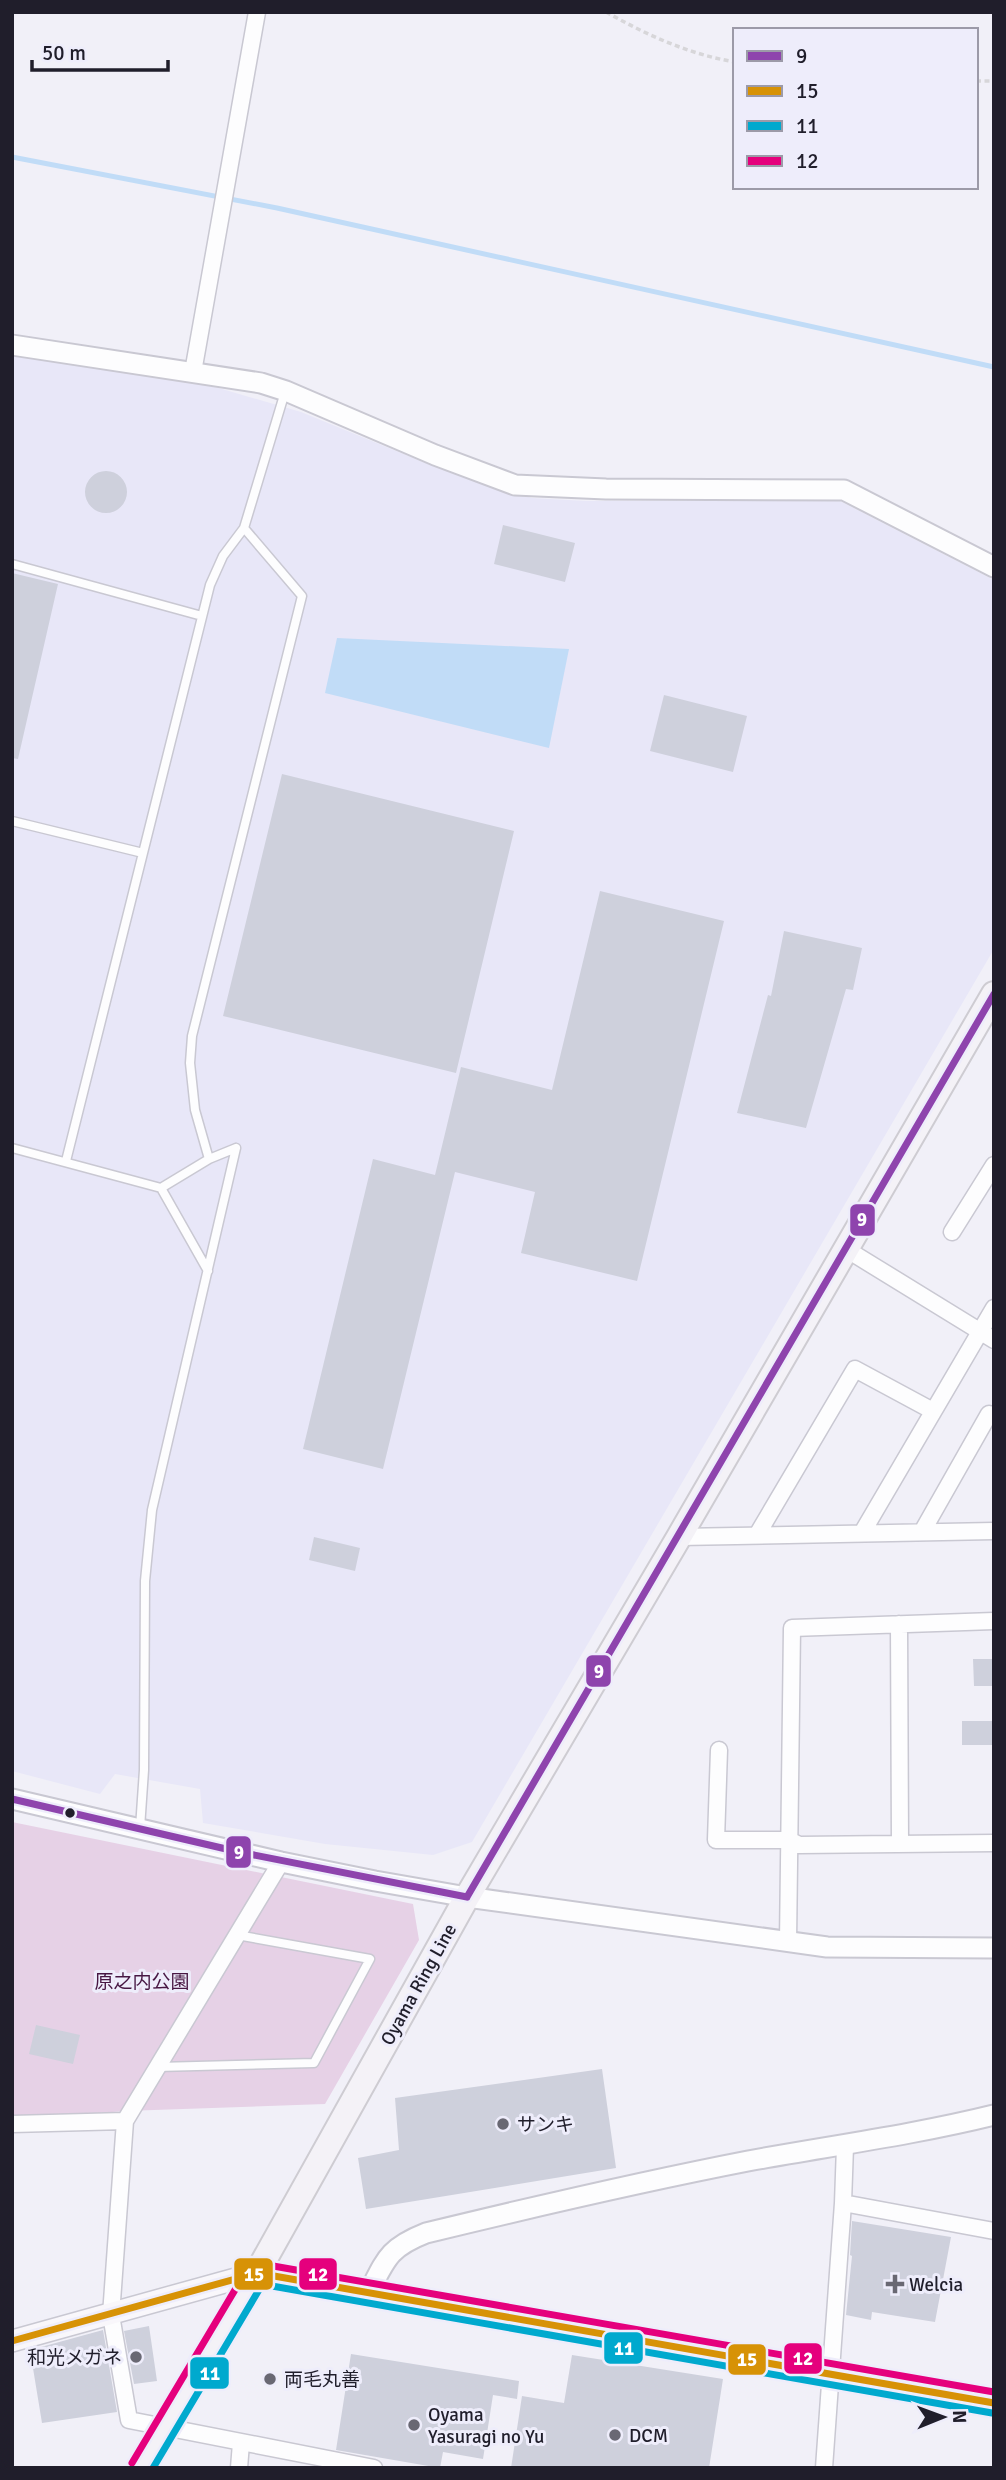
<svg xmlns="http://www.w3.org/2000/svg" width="1006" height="2480" viewBox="0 0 1006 2480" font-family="Signika,'Noto Sans JP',sans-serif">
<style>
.built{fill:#e8e7f8}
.green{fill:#e6d1e6}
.water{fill:#c1dcf7}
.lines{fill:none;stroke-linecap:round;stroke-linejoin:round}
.stream{stroke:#c1dcf7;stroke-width:5}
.building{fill:#ced0dc}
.service-casing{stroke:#c9c8d2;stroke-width:11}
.minor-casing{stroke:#c9c8d2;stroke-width:19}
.tertiary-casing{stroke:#c9c8d2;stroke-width:23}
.secondary-casing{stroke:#c9c8d2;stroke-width:24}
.primary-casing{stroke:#ceccd2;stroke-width:28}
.path{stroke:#d7d6d9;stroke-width:3.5;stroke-dasharray:5 3.5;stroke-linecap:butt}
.service{stroke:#fdfdfe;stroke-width:8}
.minor{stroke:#fdfdfe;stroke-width:16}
.tertiary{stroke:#fdfdfe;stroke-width:19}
.secondary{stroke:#f9f7fb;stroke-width:21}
.primary{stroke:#f4f2f7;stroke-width:24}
.bus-1-casing{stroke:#eeedfb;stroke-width:12}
.bus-2-casing{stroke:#eeedfb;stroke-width:12}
.bus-3-casing{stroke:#eeedfb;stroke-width:12}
.bus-4-casing{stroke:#eeedfb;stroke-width:12}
.bus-1{stroke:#8e44ad;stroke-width:7}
.bus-2{stroke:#d79206;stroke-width:7}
.bus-3{stroke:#00a9ce;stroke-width:7}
.bus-4{stroke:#e5007d;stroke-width:7}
.bus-dot{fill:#201e2b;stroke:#eeedfb;stroke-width:2.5}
.poi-dot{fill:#696873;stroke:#eeedfb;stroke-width:2.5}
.labels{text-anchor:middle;stroke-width:6;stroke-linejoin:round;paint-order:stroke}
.park-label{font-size:19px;fill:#471743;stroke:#eeedfb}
.street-label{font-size:19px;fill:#201e2b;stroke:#eeedfb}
.poi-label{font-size:19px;fill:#201e2b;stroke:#eeedfb;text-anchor:start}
.line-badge{stroke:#eeedfb;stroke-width:2.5}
.badge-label{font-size:19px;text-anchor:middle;font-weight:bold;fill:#fff}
</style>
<rect width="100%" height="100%" fill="#f1f0f8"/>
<path class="built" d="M12,355l193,29 96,28 127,52 104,34 54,3 252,-1 156,80v369l-522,893 -39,13 -108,-11 -122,-21 -3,-34 -85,-15 -15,20 -88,-23z"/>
<path class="green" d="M12,1822l401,82 6,36 -94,164 -200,7 -113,9z"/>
<path class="water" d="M337,638l232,11 -20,99 -224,-55z"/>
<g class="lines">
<path class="stream" d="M12,157l265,51 717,159"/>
</g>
<path class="building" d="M85 492a21 21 0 1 1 42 0a21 21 0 1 1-42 0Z
M503,525l72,18 -10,39 -71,-18z
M12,573l46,11 -40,175 -6,-1z
M664,695l83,21 -14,56 -83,-21z
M282,774l232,57 -58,242 -233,-57z
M600,891l124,30 -87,360 -116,-28 14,-61 -80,-20 -72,297 -80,-20 70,-290 62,16 26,-108 91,23z
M784,931l78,17 -9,42 -7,-1 -40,139 -69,-15 31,-118 3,1z
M314,1537l46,11 -5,23 -46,-11z
M973,1659h21v27h-20z
M962,1721h30v24h-30z
M36,2025l44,10 -7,29 -44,-10z
M602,2069l14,99 -250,41 -8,-51 41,-8 -4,-52z
M852,2221l99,16 -16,85 -63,-10 -1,8 -25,-5 6,-59 -2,-1z
M149,2326l8,55 -23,3 -10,-53z
M103,2330l14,82 -75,11 -12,-73z
M351,2354l168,27 -2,18 -24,-4 -10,64 -40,-7 -3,16 -104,-18z
M572,2355l151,24 -14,89h-198l11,-72 42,7z"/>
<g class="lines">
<g class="service-casing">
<path id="service" d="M12,564l190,52
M12,821l131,32
M12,1148l149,40 47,83
M209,1159l-14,-49 -5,-47 2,-27 110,-440 -58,-68
M66,1161l144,-576 13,-29 21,-28 41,-136
M161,1188l48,-29 27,-11
M140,1828l4,-58 1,-189 7,-71 84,-362
M157,2067l157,-4 56,-104 -133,-24"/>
</g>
<g class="minor-casing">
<path id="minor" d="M193,372l64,-360
M952,1232l42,-67
M846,1249l148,91
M922,1532l67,-118 5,2
M862,1533l132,-225
M757,1535l98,-166 78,42
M679,1537l315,-6
M899,1624l1,220
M719,1750l-3,90h73l10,5 195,-2
M281,1862l-156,259 -14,194 18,105 245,48
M788,1942l4,-314 202,-7
M12,2124l113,-3
M843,2203l151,28
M239,2468l2,-25
M824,2468l19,-265 2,-57"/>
</g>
<g class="tertiary-casing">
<path id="tertiary" d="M12,345l249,38 25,8 149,64 80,30 91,4 238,1 150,77
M12,1799l269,63 94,19 92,16 360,50 167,1
M368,2294c18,-35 20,-46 58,-61 107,-26 214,-51 322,-72 82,-15 165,-26 246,-46"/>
</g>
<g class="secondary-casing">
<path id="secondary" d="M12,2341l245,-68 737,130"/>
</g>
<g class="primary-casing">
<path id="primary" d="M141,2468l116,-195 210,-376 212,-360 315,-543"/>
</g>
<path class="path" d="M606,12c41,23 82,42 129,50
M976,81h18"/>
<use href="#service" class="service"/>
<use href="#minor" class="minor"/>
<use href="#tertiary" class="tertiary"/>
<use href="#secondary" class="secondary"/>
<use href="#primary" class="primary"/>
<g class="bus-1-casing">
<path id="bus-1" d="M12,1799l227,53 228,45
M467,1897l527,-903"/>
</g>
<g class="bus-2-casing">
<path id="bus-2" d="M12,2341l245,-68 737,130"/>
</g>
<g class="bus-3-casing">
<path id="bus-3" d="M255,2283l737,130
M153,2468l113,-190"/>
</g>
<g class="bus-4-casing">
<path id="bus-4" d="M132,2463l116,-195 8,-5 738,129"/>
</g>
<use href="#bus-1" class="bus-1"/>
<use href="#bus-2" class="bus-2"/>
<use href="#bus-3" class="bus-3"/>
<use href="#bus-4" class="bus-4"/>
</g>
<circle class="bus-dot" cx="70" cy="1813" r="6"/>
<g class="poi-dot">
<circle cx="503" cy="2124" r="7"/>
<path d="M891.5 2273.5h7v7h7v7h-7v7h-7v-7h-7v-7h7z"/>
<circle cx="136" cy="2357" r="7"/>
<circle cx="270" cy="2379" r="7"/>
<circle cx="414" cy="2425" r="7"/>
<circle cx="615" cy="2435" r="7"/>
</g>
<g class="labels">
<g class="park-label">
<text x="142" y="1988">原之内公園</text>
</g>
<g class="street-label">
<text transform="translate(418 1984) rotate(-61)" y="7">Oyama Ring Line</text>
</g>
<g class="poi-label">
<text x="517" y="2131">サンキ</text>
<text x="909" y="2291">Welcia</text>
<text x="122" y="2364" text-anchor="end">和光メガネ</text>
<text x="284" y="2386">両毛丸善</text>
<text x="428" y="2421">Oyama<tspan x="428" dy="22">Yasuragi no Yu</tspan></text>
<text x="629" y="2442">DCM</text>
</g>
</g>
<g class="line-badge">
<rect x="849" y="1203" width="27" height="34" rx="7" fill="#8e44ad"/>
<rect x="585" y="1654" width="27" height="34" rx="7" fill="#8e44ad"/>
<rect x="225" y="1835" width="27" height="34" rx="7" fill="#8e44ad"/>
<rect x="298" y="2257" width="40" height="34" rx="7" fill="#e5007d"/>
<rect x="233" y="2257" width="41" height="34" rx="7" fill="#d79206"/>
<rect x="603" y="2331" width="41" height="34" rx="7" fill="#00a9ce"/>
<rect x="783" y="2342" width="40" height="33" rx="7" fill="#e5007d"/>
<rect x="727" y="2343" width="40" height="33" rx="7" fill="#d79206"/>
<rect x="189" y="2356" width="41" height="34" rx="7" fill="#00a9ce"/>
</g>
<g class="badge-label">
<text x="862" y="1226">9</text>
<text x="599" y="1678">9</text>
<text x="239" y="1859">9</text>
<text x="318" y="2281">12</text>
<text x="254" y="2281">15</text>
<text x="624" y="2355">11</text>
<text x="803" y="2365">12</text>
<text x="747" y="2366">15</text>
<text x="210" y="2380">11</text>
</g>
<rect width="1006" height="2480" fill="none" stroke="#201e2b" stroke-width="28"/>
<rect x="733" y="28" width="245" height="161" fill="#eeedfb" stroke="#9c9aa8" stroke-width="2"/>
<rect x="747" y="51" width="35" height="10" fill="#8e44ad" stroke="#9c9aa8" stroke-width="2"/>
<text x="796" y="63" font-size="21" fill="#201e2b">9</text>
<rect x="747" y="86" width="35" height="10" fill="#d79206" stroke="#9c9aa8" stroke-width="2"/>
<text x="796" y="98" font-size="21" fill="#201e2b">15</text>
<rect x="747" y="121" width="35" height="10" fill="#00a9ce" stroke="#9c9aa8" stroke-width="2"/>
<text x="796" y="133" font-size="21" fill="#201e2b">11</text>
<rect x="747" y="156" width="35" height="10" fill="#e5007d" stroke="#9c9aa8" stroke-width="2"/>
<text x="796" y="168" font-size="21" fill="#201e2b">12</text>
<g transform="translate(943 2417) rotate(89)" stroke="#eeedfb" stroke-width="5" paint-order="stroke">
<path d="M0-5L12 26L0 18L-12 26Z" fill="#201e2b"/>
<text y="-10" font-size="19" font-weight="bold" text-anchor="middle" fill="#201e2b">N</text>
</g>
<path d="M32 60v10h136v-10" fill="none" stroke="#201e2b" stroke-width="3.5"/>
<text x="42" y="60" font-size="21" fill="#201e2b" stroke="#eeedfb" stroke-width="5" paint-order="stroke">50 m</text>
</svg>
